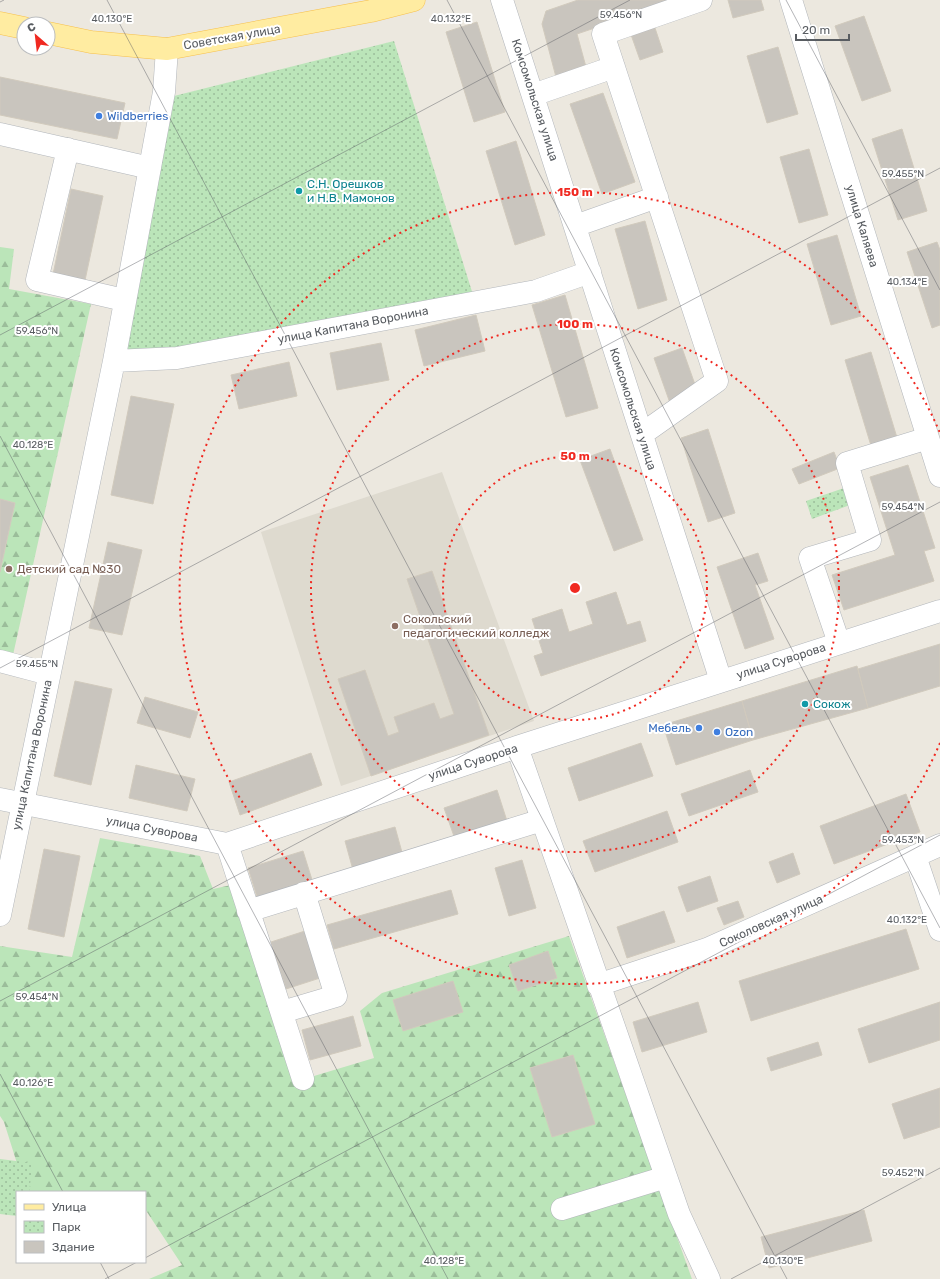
<svg xmlns="http://www.w3.org/2000/svg" width="940" height="1279" viewBox="0 0 940 1279" font-family="Rubik,sans-serif">
<style>
.education{fill:#dedacf}
.forest{fill:url(#forest-firs)}
.park{fill:url(#park-dots)}
.building{fill:#c9c5be;stroke:#d1cabd}
.lines{fill:none;stroke-linecap:round;stroke-linejoin:round}
.minor-casing{stroke:#b2b6bb;stroke-width:23}
.major-casing{stroke:#f7c04d;stroke-width:23}
.minor{stroke:#fff;stroke-width:22}
.major{stroke:#ffeca1;stroke-width:22}
.ticks{fill:none;stroke:#585c61;stroke-width:1;stroke-opacity:0.45}
.ring{fill:none;stroke:#f02921;stroke-width:2;stroke-dasharray:2 4}
.shop-dot{fill:#3f7fe0;stroke:#fff;stroke-width:1.5}
.culture-dot{fill:#0f9aa8;stroke:#fff;stroke-width:1.5}
.education-dot{fill:#8d6e63;stroke:#fff;stroke-width:1.5}
.labels{text-anchor:middle;stroke-width:4;stroke-linejoin:round;paint-order:stroke}
.street-label{font-size:12px;fill:#585c61;stroke:#fff}
.shop-label{font-size:12px;fill:#366cbe;stroke:#fff;text-anchor:start}
.culture-label{font-size:12px;fill:#0d838f;stroke:#fff;text-anchor:start}
.education-label{font-size:12px;fill:#785e54;stroke:#fff;text-anchor:start}
.ticks-label{font-size:10px;text-anchor:middle;fill:#585c61;stroke:#fff;stroke-width:4;stroke-linejoin:round;paint-order:stroke}
.centre{fill:#f02921;stroke:#fff;stroke-width:2}
.ring-label{font-size:12px;text-anchor:middle;font-weight:bold;fill:#f02921;stroke:#fff;stroke-width:4;stroke-linejoin:round;paint-order:stroke}
</style>
<defs>
<pattern id="forest-firs" width="22" height="20" patternUnits="userSpaceOnUse"><rect width="22" height="20" fill="#bbe5b9"/><path d="M5 1l3.5 6h-7zM16 11l3.5 6h-7z" fill="#9bbd9a"/></pattern>
<pattern id="park-dots" width="8" height="8" patternUnits="userSpaceOnUse"><rect width="8" height="8" fill="#bbe5b9"/><path d="M2 2h.1M6 6h.1" fill="none" stroke="#9bbd9a" stroke-width="1.8" stroke-linecap="round"/></pattern>
</defs>
<rect width="100%" height="100%" fill="#ece8df"/>
<path class="education" d="M442,472l92,249 -193,65 -80,-254z"/>
<path class="forest" d="M0,247l14,2 -5,40 82,15 -80,360 -11,-3v-89l15,-69 -15,-4z
M100,838l100,18 13,33 27,-6 64,196 70,-21 -14,-47 22,-18 187,-57 123,343h-543l33,-14 -37,-56v-17h-119l-22,-70 -4,-6v-170l72,11z"/>
<path class="park" d="M394,41l80,257 -297,54 -53,-1 50,-255z
M844,488l6,17 -38,14 -6,-18z
M0,1159l33,4 -4,29h-12v24l-17,-2z"/>
<path class="building" d="M578,0h99l-100,34 9,33 -30,10 -14,-53 4,-13z
M728,0h33l3,10 -31,8z
M864,16l27,75 -29,10 -27,-75z
M477,22l28,90 -31,10 -28,-90z
M653,22l10,30 -23,8 -11,-31z
M778,47l20,67 -31,9 -20,-67z
M0,77l125,26 -8,36 -117,-24z
M603,93l32,89 -33,12 -32,-90z
M902,129l25,82 -29,9 -26,-81z
M516,141l29,94 -30,10 -29,-94z
M809,149l19,66 -29,8 -19,-66z
M71,189l32,7 -19,89 -32,-6z
M645,221l22,79 -29,9 -23,-80z
M837,235l24,81 -30,9 -24,-81z
M937,242l3,8v75l-8,3 -25,-76z
M565,295l33,113 -32,9 -34,-112z
M476,315l9,36 -61,15 -9,-36z
M381,343l8,37 -52,10 -7,-37z
M682,348l16,45 -28,10 -16,-45z
M871,352l27,89 -26,8 -27,-89z
M289,362l8,34 -58,13 -8,-34z
M131,396l43,8 -21,100 -42,-9z
M708,429l27,84 -27,9 -27,-84z
M610,449l33,91 -29,11 -34,-91z
M834,452l6,16 -41,16 -7,-15z
M908,465l27,83 -11,3 10,30 -90,29 -12,-35 63,-20 -25,-78z
M0,499l15,4 -15,69z
M108,542l34,8 -20,85 -33,-7z
M758,553l10,28 -13,4 19,54 -29,10 -28,-82z
M432,571l57,164 -118,41 -33,-97 27,-9 23,66 11,-4 -5,-15 40,-14 6,16 14,-5 -47,-135z
M616,592l11,33 13,-4 6,20 -105,35 -7,-20 9,-3 -11,-34 30,-10 7,23 24,-8 -7,-22z
M940,644v42l-72,22 -10,-39z
M857,666l11,42 -115,32 -11,-39z
M75,681l37,8 -21,96 -37,-9z
M145,697l53,15 -8,26 -53,-15z
M742,701l11,39 -77,25 -13,-40z
M641,743l12,33 -74,25 -11,-33z
M311,753l11,32 -82,30 -11,-33z
M136,765l59,14 -8,32 -58,-13z
M750,770l8,22 -69,24 -8,-22z
M497,790l10,31 -52,18 -11,-31z
M906,794l14,38 -86,32 -14,-38z
M667,811l11,31 -83,30 -12,-31z
M395,827l8,29 -50,14 -8,-29z
M44,849l36,7 -16,81 -36,-8z
M303,851l10,32 -55,17 -10,-32z
M793,853l7,21 -23,9 -8,-21z
M522,860l14,48 -27,8 -14,-48z
M710,876l8,25 -31,11 -9,-25z
M451,890l7,24 -124,35 -7,-24z
M738,901l6,16 -20,8 -7,-17z
M664,911l11,31 -48,16 -10,-31z
M906,929l13,40 -168,52 -12,-40z
M305,931l15,47 -34,11 -15,-47z
M548,951l9,27 -39,13 -9,-26z
M453,981l10,31 -60,19 -10,-31z
M698,1002l9,30 -65,20 -9,-30z
M940,1002v38l-71,23 -11,-34z
M353,1016l8,30 -51,14 -8,-30z
M818,1042l4,13 -51,16 -4,-13z
M573,1055l22,69 -43,13 -22,-69z
M940,1088v39l-36,12 -12,-35z
M864,1210l8,31 -103,27 -8,-31z"/>
<g class="lines">
<g class="minor-casing">
<path id="minor" d="M502,0l219,681
M791,0l149,476
M533,95l81,-28
M0,134l150,34
M68,149l-31,131 87,20
M575,226l82,-29
M114,361l63,-3 359,-67 54,-19
M642,434l75,-53 -114,-347 98,-34
M839,643l-29,-85 60,-18 -23,-77 81,-25
M0,661l49,13
M517,747l162,467 30,65
M0,799l227,45 290,-97 423,-136
M227,844l76,235
M915,856l25,74
M248,911l294,-91
M0,915l114,-554 50,-269 3,-43
M598,985l109,-36 233,-104
M282,1012l54,-16 -32,-103
M562,1209l104,-32"/>
</g>
<g class="major-casing">
<path id="major" d="M0,23l24,5
M48,33l43,9 76,7 204,-38 43,-11"/>
</g>
<use href="#minor" class="minor"/>
<use href="#major" class="major"/>
</g>
<path class="ticks" d="M107,0l680,1279M447,0l493,928M786,0l154,290M0,2l4,-2M0,335l630,-335M0,436l448,843M0,668l940,-500M0,1001l940,-499M0,1074l63,118M145,1258l795,-423M100,1262l9,17M105,1279l32,-17M731,1279l209,-111"/>
<g class="ring">
<circle cx="575" cy="588" r="132"/>
<circle cx="575" cy="588" r="264"/>
<path d="M940 743A396 396 0 1 1 940 433"/>
</g>
<g class="shop-dot">
<circle cx="99" cy="116" r="4"/>
<circle cx="699" cy="728" r="4"/>
<circle cx="717" cy="732" r="4"/>
</g>
<g class="culture-dot">
<circle cx="299" cy="191" r="4"/>
<circle cx="805" cy="704" r="4"/>
</g>
<g class="education-dot">
<circle cx="9" cy="569" r="4"/>
<circle cx="395" cy="626" r="4"/>
</g>
<g class="labels">
<g class="street-label">
<text transform="translate(232 37) rotate(-10)" y="4">Советская улица</text>
<text transform="translate(535 100) rotate(72)" y="4">Комсомольская улица</text>
<text transform="translate(862 226) rotate(73)" y="4">улица Каляева</text>
<text transform="translate(353 325) rotate(-11)" y="4">улица Капитана Воронина</text>
<text transform="translate(633 409) rotate(72)" y="4">Комсомольская улица</text>
<text transform="translate(781 661) rotate(-18)" y="4">улица Суворова</text>
<text transform="translate(32 755) rotate(-78)" y="4">улица Капитана Воронина</text>
<text transform="translate(473 762) rotate(-18)" y="4">улица Суворова</text>
<text transform="translate(152 829) rotate(11)" y="4">улица Суворова</text>
<text transform="translate(771 921) rotate(-24)" y="4">Соколовская улица</text>
</g>
<g class="shop-label">
<text x="107" y="120">Wildberries</text>
<text x="691" y="732" text-anchor="end">Мебель</text>
<text x="725" y="736">Ozon</text>
</g>
<g class="culture-label">
<text x="307" y="188">С.Н. Орешков<tspan x="307" dy="14">и Н.В. Мамонов</tspan></text>
<text x="813" y="708">Сокож</text>
</g>
<g class="education-label">
<text x="17" y="573">Детский сад №30</text>
<text x="403" y="623">Сокольский<tspan x="403" dy="14">педагогический колледж</tspan></text>
</g>
</g>
<g class="ticks-label">
<text x="621" y="18">59.456°N</text>
<text x="112" y="22">40.130°E</text>
<text x="451" y="22">40.132°E</text>
<text x="903" y="177">59.455°N</text>
<text x="907" y="285">40.134°E</text>
<text x="37" y="334">59.456°N</text>
<text x="33" y="448">40.128°E</text>
<text x="903" y="510">59.454°N</text>
<text x="37" y="667">59.455°N</text>
<text x="903" y="843">59.453°N</text>
<text x="907" y="923">40.132°E</text>
<text x="37" y="1000">59.454°N</text>
<text x="33" y="1086">40.126°E</text>
<text x="903" y="1176">59.452°N</text>
<text x="444" y="1264">40.128°E</text>
<text x="783" y="1264">40.130°E</text>
</g>
<circle cx="575" cy="588" r="6" class="centre"/>
<g class="ring-label">
<text x="575" y="196">150 m</text>
<text x="575" y="328">100 m</text>
<text x="575" y="460">50 m</text>
</g>
<rect x="16" y="1191" width="130" height="72" fill="#ffffff" stroke="#bcbec0"/>
<rect x="24" y="1204" width="20" height="6" fill="#ffeca1" stroke="#bcbec0"/>
<text x="52" y="1211" font-size="12" fill="#585c61">Улица</text>
<rect x="24" y="1221" width="20" height="12" fill="url(#park-dots)" stroke="#bcbec0"/>
<text x="52" y="1231" font-size="12" fill="#585c61">Парк</text>
<rect x="24" y="1241" width="20" height="12" fill="#c9c5be" stroke="#bcbec0"/>
<text x="52" y="1251" font-size="12" fill="#585c61">Здание</text>
<g transform="translate(36 36) rotate(332)"><circle r="19" fill="#ffffff" stroke="#bcbec0"/>
<path d="M0-3L7 15L0 10L-7 15Z" fill="#f02921"/>
<text y="-6" font-size="11" font-weight="bold" text-anchor="middle" fill="#585c61">С</text>
</g>
<path d="M796 34v6h53v-6" fill="none" stroke="#585c61" stroke-width="2"/>
<text x="802" y="34" font-size="12" fill="#585c61" stroke="#ffffff" stroke-width="3" paint-order="stroke">20 m</text>
</svg>
